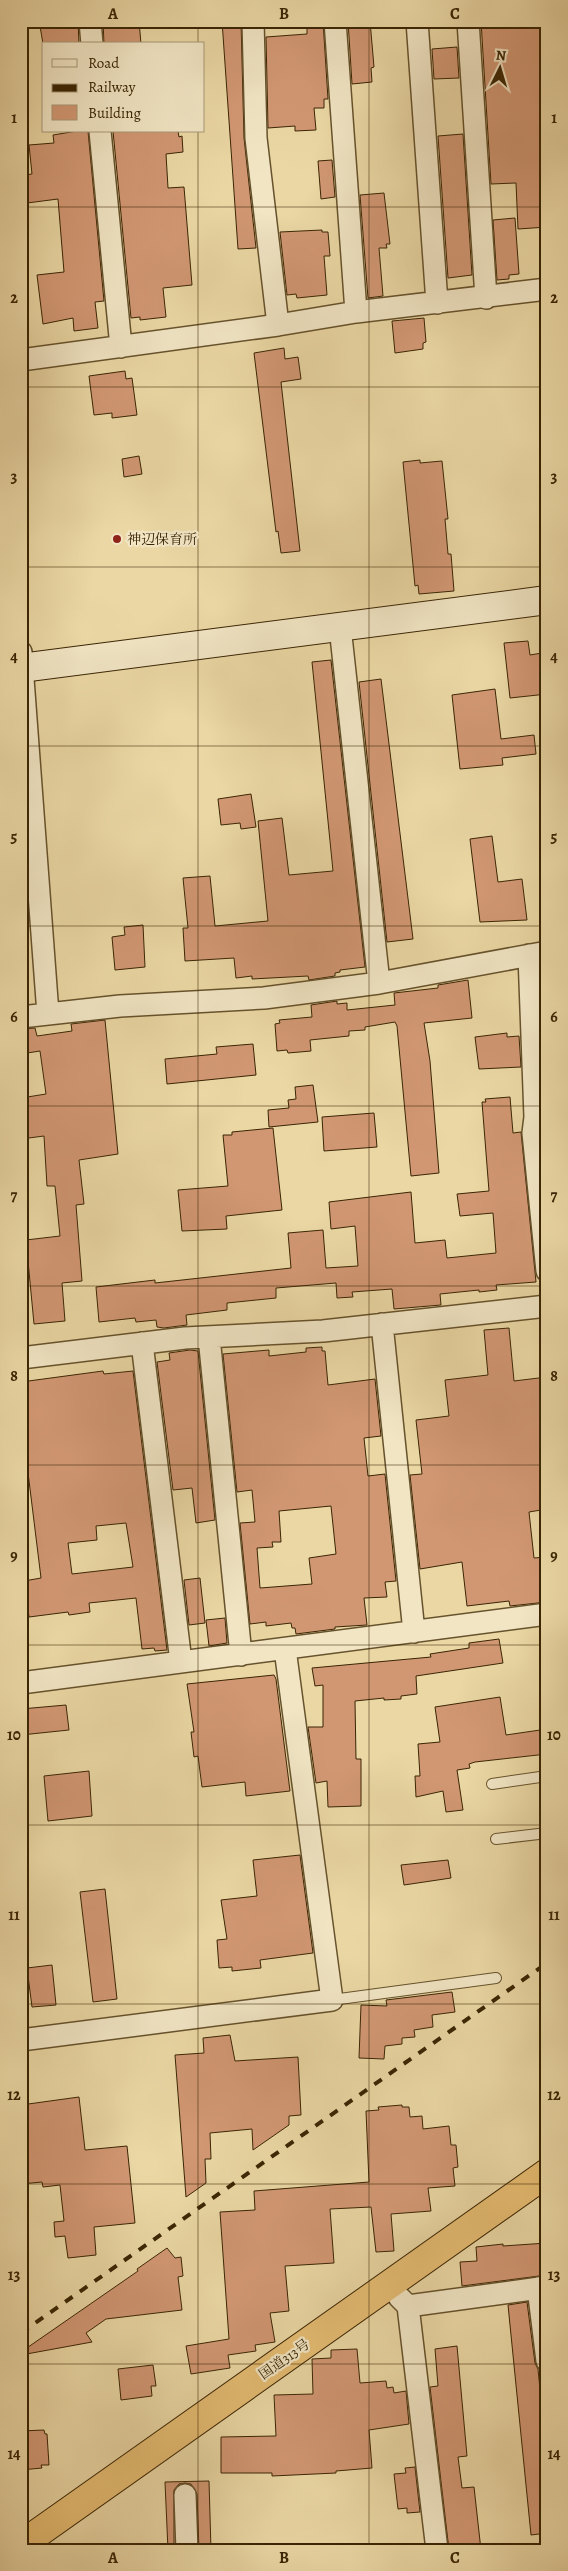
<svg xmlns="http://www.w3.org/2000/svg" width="568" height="2571" viewBox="0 0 568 2571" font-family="Alegreya,'Noto Serif JP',serif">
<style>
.building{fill:#d19773;stroke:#3a2504;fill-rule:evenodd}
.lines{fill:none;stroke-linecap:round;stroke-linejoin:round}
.lane-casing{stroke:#66522c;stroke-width:12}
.street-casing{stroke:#66522c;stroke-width:24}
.secondary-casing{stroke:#3a2504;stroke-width:30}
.highway-casing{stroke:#3a2504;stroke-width:30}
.lane{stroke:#f1e5c4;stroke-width:10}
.street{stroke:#f1e5c4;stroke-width:21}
.secondary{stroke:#f1e5c4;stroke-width:28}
.highway{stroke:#e5bc72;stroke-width:28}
.rail{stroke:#3a2504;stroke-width:4;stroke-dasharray:9 9;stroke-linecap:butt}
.grid{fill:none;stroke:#3a2504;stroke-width:1;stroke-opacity:0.55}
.poi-dot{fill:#8f2418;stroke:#f1e5c4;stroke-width:2}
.labels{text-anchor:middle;stroke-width:4.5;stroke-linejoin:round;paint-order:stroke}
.poi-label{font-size:14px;fill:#3a2504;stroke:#f1e5c4;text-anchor:start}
.street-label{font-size:14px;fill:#3a2504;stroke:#f1e5c4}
.neatline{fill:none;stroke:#3a2504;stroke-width:2}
.grid-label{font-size:16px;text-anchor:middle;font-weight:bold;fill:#3a2504}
</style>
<rect width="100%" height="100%" fill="#ead7a4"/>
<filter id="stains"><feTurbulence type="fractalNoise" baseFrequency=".004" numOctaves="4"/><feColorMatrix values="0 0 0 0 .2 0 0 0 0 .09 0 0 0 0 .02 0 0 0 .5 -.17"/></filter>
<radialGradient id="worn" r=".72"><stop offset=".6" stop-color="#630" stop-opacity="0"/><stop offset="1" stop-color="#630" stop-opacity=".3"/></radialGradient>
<path class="building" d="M52,21h26l1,23h-36l-3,-18 12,-1z
M103,21h36l2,23h-37z
M222,21h19l3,117 12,110 -18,1z
M307,21h16l5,78h-4v9h-10l2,22 -21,1v-5l-27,2 -2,-91 41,-3z
M348,21h22l4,46 -3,1 1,14 -20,2z
M481,21h66v206l-29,2 -2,-46 -25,1z
M457,47l2,31 -25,1 -2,-30z
M77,131h11l16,170 -9,1 3,26 -24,3 -1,-13 -30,6 -6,-49 27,-3 -6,-73 -31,4 -2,-28 7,-1 -3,-29 25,-2 -1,-8z
M113,131h65l1,6 3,-1 1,16 -17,2 2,34 16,-1 8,98 -29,3 3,29 -26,3v-3l-9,1z
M463,134l9,141 -24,3 -10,-142z
M332,160l3,37 -14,2 -3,-38z
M384,193l6,51h-4l1,4h-8l4,48 -15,2 -8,-103z
M515,218l4,56 -10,1v4l-12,1 -4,-60z
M322,230v2h6l2,24h-6l3,39 -30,3 -1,-4 -9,1 -7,-63z
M424,318l2,24 -3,1v6l-28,4 -3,-32z
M284,348l1,11 13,-2 3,22 -20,3 19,169 -19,2 -3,-22 -2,1 -22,-179z
M125,371l1,8 6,-1 5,37 -25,3v-5l-18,2 -5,-39z
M139,456l3,18 -18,3 -2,-18z
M420,460v3l22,-2 6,58h-3l3,35h3l3,37 -35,3 -1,-9 -3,1 -12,-124z
M528,641l2,14 12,-2 1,7 4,-1v35l-37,4 -6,-55z
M331,660l34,307 -25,3v2l-5,1v3l-26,4 -1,-4 -56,3v-3l-16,2 -2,-20 -49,3 -2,-33h5l-5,-50 27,-2 5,50 53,-5 -10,-100 24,-3 7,57 44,-4 -21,-209z
M381,679l32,260 -26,3 -28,-260z
M495,689l6,50 33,-4 2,19 -34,4 1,7 -43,4 -8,-74z
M251,794l5,33 -15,2 -1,-6 -19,2 -3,-26z
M492,836l6,46 24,-3 5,41 -47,2 -10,-83z
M143,925l2,42 -30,3 -3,-33 13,-2 -1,-8z
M468,980l4,38 -48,5 6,38 9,112 -28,3 -14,-150 -2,-4 -30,5v3l-16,1v5l-39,4 1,11 -23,2 -1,-3 -10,1 -2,-27 5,-1 -1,-3 33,-3 -1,-12 26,-4v3l10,-1v7l48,-5 -1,-12 44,-5v-3z
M105,1020l13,134 -39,6 5,44 -8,1 6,76 -20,2 3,38 -31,3 -8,-84 34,-4 -5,-50h-8l-3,-50 -23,3v-41l25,-4 -6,-43 -19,3v-25l14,-1 2,8 35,-5 -1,-7z
M507,1033v4l12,-1 2,31 -42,2 -4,-32z
M253,1044l3,31 -89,9 -2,-25 52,-5 -1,-7z
M313,1085l5,37 -49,5 -1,-17 21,-2 -1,-8 8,-1 -1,-12z
M510,1097l3,36 8,-1 15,150 -40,3 1,5 -18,2v-2l-39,4 1,11 -47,4 -2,-20 -40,3 1,5 -16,1 -1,-15 -60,5v10l-49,5v7l-41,5 1,10 -23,3 -7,-1 -1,-7 -20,2 -1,-4 -36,4 -3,-35 59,-7v3l136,-15 -3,-35 35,-3 3,38 32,-2 -3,-40 -24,3 -2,-27 82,-10 4,51 30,-3 2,18 49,-5 -3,-40 -33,3 -3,-22 32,-3 -7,-89h4l-1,-3z
M374,1113l3,34 -53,4 -2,-34z
M273,1128l9,82 -56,6 1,13 -45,2 -4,-41 50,-4 -5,-51h9v-3z
M509,1328l5,53 33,-4v132l-18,3 5,46 13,-1v45l-37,4 -1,-5 -42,5 -5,-44 -42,7 -10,-94 12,-1 -6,-54 33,-4 -4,-36 43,-5 -4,-45z
M322,1347v4h3l3,34 47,-6 6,57 -17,2 4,38 17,-2 11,107 -11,1 2,15 -23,1 3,27 -32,2v2l-39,5 -1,-6h-3l-1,-5 -25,3v-4l-16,2 -10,-101 15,-1 -3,-32 -15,2 -14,-138 46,-4v6l37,-4v-4zM331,1506l5,48 -27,4 3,26 -52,4 -3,-40 16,-1 -1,-5h9l-2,-31z
M190,1350l8,1 17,169 -19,3 -4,-35 -19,2 -16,-128 13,-2 -1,-7z
M103,1371l1,3 29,-3 34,279 -12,1 -1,-3 -12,1 -6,-51 -47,5 1,9 -21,3 -1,-3 -39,5 -5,-36 17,-3 -20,-162v-34zM126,1523l7,44 -61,7 -4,-31 29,-3 -1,-14z
M200,1578l5,45 -16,2 -5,-45z
M225,1618l2,25 -18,3 -3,-26z
M499,1639l4,24 -87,13 1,18 -16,2v3l-17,1v-2l-29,3 1,58h5v47l-33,1 -1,-26 -11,2 -8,-56h15v-42l-8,1 -3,-18 119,-11 -1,-3 39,-6v-5z
M274,1675l2,4 14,112 -44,5 -1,-14 -43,5 -4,-31 -4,1 -3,-25h3l-7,-48z
M500,1697l6,38 41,-6v25l-72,8 -6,2 1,4 -13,2 6,40 -17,2 -3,-21 -27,6 -1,-21h5l-2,-32 22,-2 -5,-35z
M66,1705l3,25 -48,5v-26z
M89,1771l3,45 -44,5 -4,-45z
M300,1855l13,98 -53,7 1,8 -29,3v-4l-13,1 -2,-28 10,-1 -6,-39 36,-4 -4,-36z
M448,1860l3,18 -47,7 -3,-20z
M105,1889l12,110 -24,3 -13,-110z
M52,1965l4,40 -24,2 -5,-39z
M452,1992l3,20 -23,3 1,12 -19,3 1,7 -13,1v6l-17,2 -1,13 -25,-1 2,-53 26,1 -1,-6z
M230,2035l5,26 63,-4 3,58 -12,1v9l-36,25 -1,-21 -42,4 1,26h-6l1,24 -20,14 -11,-142 29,-2 -1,-15z
M79,2097l6,53 42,-4 8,77 -41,4 2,28 -28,3 -3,-22 -10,1 -1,-15 10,-1 -4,-36 -17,2 -1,-5 -21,2v-79z
M402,2105v2h7l1,10 12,-1 1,13 26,-3 2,19h5l2,22 -5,1 2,18 -27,2 3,23 -40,3 3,37 -18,1 -5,-45 -41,2 4,54 -49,3 4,45 -19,2 5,29 -20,3 1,6 -28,4 2,13 -39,6 -5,-28 43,-7 -9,-127 35,-2 -1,-19 115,-9 -3,-71 13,-1 -1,-3z
M547,2243v32l-85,11 -2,-24 17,-1 -1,-14 27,-3v2z
M167,2248l8,10 6,-1 2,19 -5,1 4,33 -76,9 -20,14 6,9 -71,13v-3l117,-81 -1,-2z
M527,2302l8,61 3,6 9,91v73l-16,2 -23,-230z
M457,2346l10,110 -9,1 4,31 12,-1 7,63h-32l-19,-163 8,-1 -3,-37z
M357,2349l3,34 26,-2 1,7 6,-1 1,6 12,-2 3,33 -40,6 3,38 -36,3v2l-64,3v-3h-51v-36l55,-1 -2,-41 39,-1 -1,-35 19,-1v-8z
M153,2365l3,21h-5l1,10 -31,4 -3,-31z
M44,2430l1,4h2l2,31h-8l1,3 -21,2v-39z
M415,2467l5,45 -13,1v-5l-9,1 -4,-35 12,-1 -1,-5z
M209,2481l2,69h-12l-2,-56 -6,-10 -6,-1 -6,1 -5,6v60h-6l-3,-68z"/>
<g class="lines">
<g class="lane-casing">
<path id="lane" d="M492,1784l55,-8
M496,1839l51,-6
M332,2000l164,-22"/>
</g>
<g class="street-casing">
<path id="street" d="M90,21l2,23
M253,21l3,117 22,187
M335,21l21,291
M417,21l20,282
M468,21l18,277
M100,131l21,216
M21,360l257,-35 78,-13 191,-23
M340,627l39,356
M21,652l27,362
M529,955l6,162 -2,16 14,138
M21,1017l99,-11 144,-8 115,-15 168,-31
M382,1324l32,308
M209,1337l32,318
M142,1343l39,319
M21,1358l164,-20 138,-7 224,-25
M21,1683l526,-69
M21,2040l311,-40 -47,-351
M538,2288l9,73
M399,2297l9,9 139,-19
M408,2306l29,244
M185,2495l2,55"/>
</g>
<g class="secondary-casing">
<path id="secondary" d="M21,668l526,-68"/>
</g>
<g class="highway-casing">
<path id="highway" d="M21,2545l526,-372"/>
</g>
<use href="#lane" class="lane"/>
<use href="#street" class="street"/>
<use href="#secondary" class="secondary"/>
<use href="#highway" class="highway"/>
<path class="rail" d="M21,2333l526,-370"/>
</g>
<path class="grid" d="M198,21v23M369,21v2529M198,131v2419M21,207h526M21,387h526M21,567h526M21,746h526M21,926h526M21,1106h526M21,1286h526M21,1465h526M21,1645h526M21,1825h526M21,2004h526M21,2184h526M21,2364h526"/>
<circle class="poi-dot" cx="117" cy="539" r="5"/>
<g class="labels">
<g class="poi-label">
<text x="127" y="544">神辺保育所</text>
</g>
<g class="street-label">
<text transform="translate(284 2359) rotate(-35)" y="5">国道313号</text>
</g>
</g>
<rect width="568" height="2571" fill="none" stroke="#ead7a4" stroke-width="55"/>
<rect x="42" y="42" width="162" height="90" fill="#f1e5c4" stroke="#a89877"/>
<rect x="52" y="59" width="25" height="8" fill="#f1e5c4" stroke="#a89877"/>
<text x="88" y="68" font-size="15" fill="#3a2504">Road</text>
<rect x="52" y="84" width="25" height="8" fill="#3a2504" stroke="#a89877"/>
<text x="88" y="92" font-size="15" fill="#3a2504">Railway</text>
<rect x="52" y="105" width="25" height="15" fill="#d19773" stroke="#a89877"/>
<text x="88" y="118" font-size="15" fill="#3a2504">Building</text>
<g transform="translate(500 68) rotate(5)" stroke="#f1e5c4" stroke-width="4" paint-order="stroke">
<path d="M0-4L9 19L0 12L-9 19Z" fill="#3a2504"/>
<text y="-8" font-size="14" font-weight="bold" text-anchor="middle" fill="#3a2504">N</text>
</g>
<rect x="28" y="28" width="512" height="2516" class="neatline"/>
<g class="grid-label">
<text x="113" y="19">A</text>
<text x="284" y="19">B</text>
<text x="455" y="19">C</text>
<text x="14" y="123">1</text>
<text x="554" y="123">1</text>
<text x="14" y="303">2</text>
<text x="554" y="303">2</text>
<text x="14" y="482">3</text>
<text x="554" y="482">3</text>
<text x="14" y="662">4</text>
<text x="554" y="662">4</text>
<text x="14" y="842">5</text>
<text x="554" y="842">5</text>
<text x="14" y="1022">6</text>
<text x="554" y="1022">6</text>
<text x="14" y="1201">7</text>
<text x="554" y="1201">7</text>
<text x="14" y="1381">8</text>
<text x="554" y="1381">8</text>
<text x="14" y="1561">9</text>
<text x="554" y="1561">9</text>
<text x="14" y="1740">10</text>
<text x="554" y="1740">10</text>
<text x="14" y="1920">11</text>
<text x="554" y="1920">11</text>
<text x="14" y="2100">12</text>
<text x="554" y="2100">12</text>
<text x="14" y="2280">13</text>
<text x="554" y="2280">13</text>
<text x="14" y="2459">14</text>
<text x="554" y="2459">14</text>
<text x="113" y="2563">A</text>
<text x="284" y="2563">B</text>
<text x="455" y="2563">C</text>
</g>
<rect width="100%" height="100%" filter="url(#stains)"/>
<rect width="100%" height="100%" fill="url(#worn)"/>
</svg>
